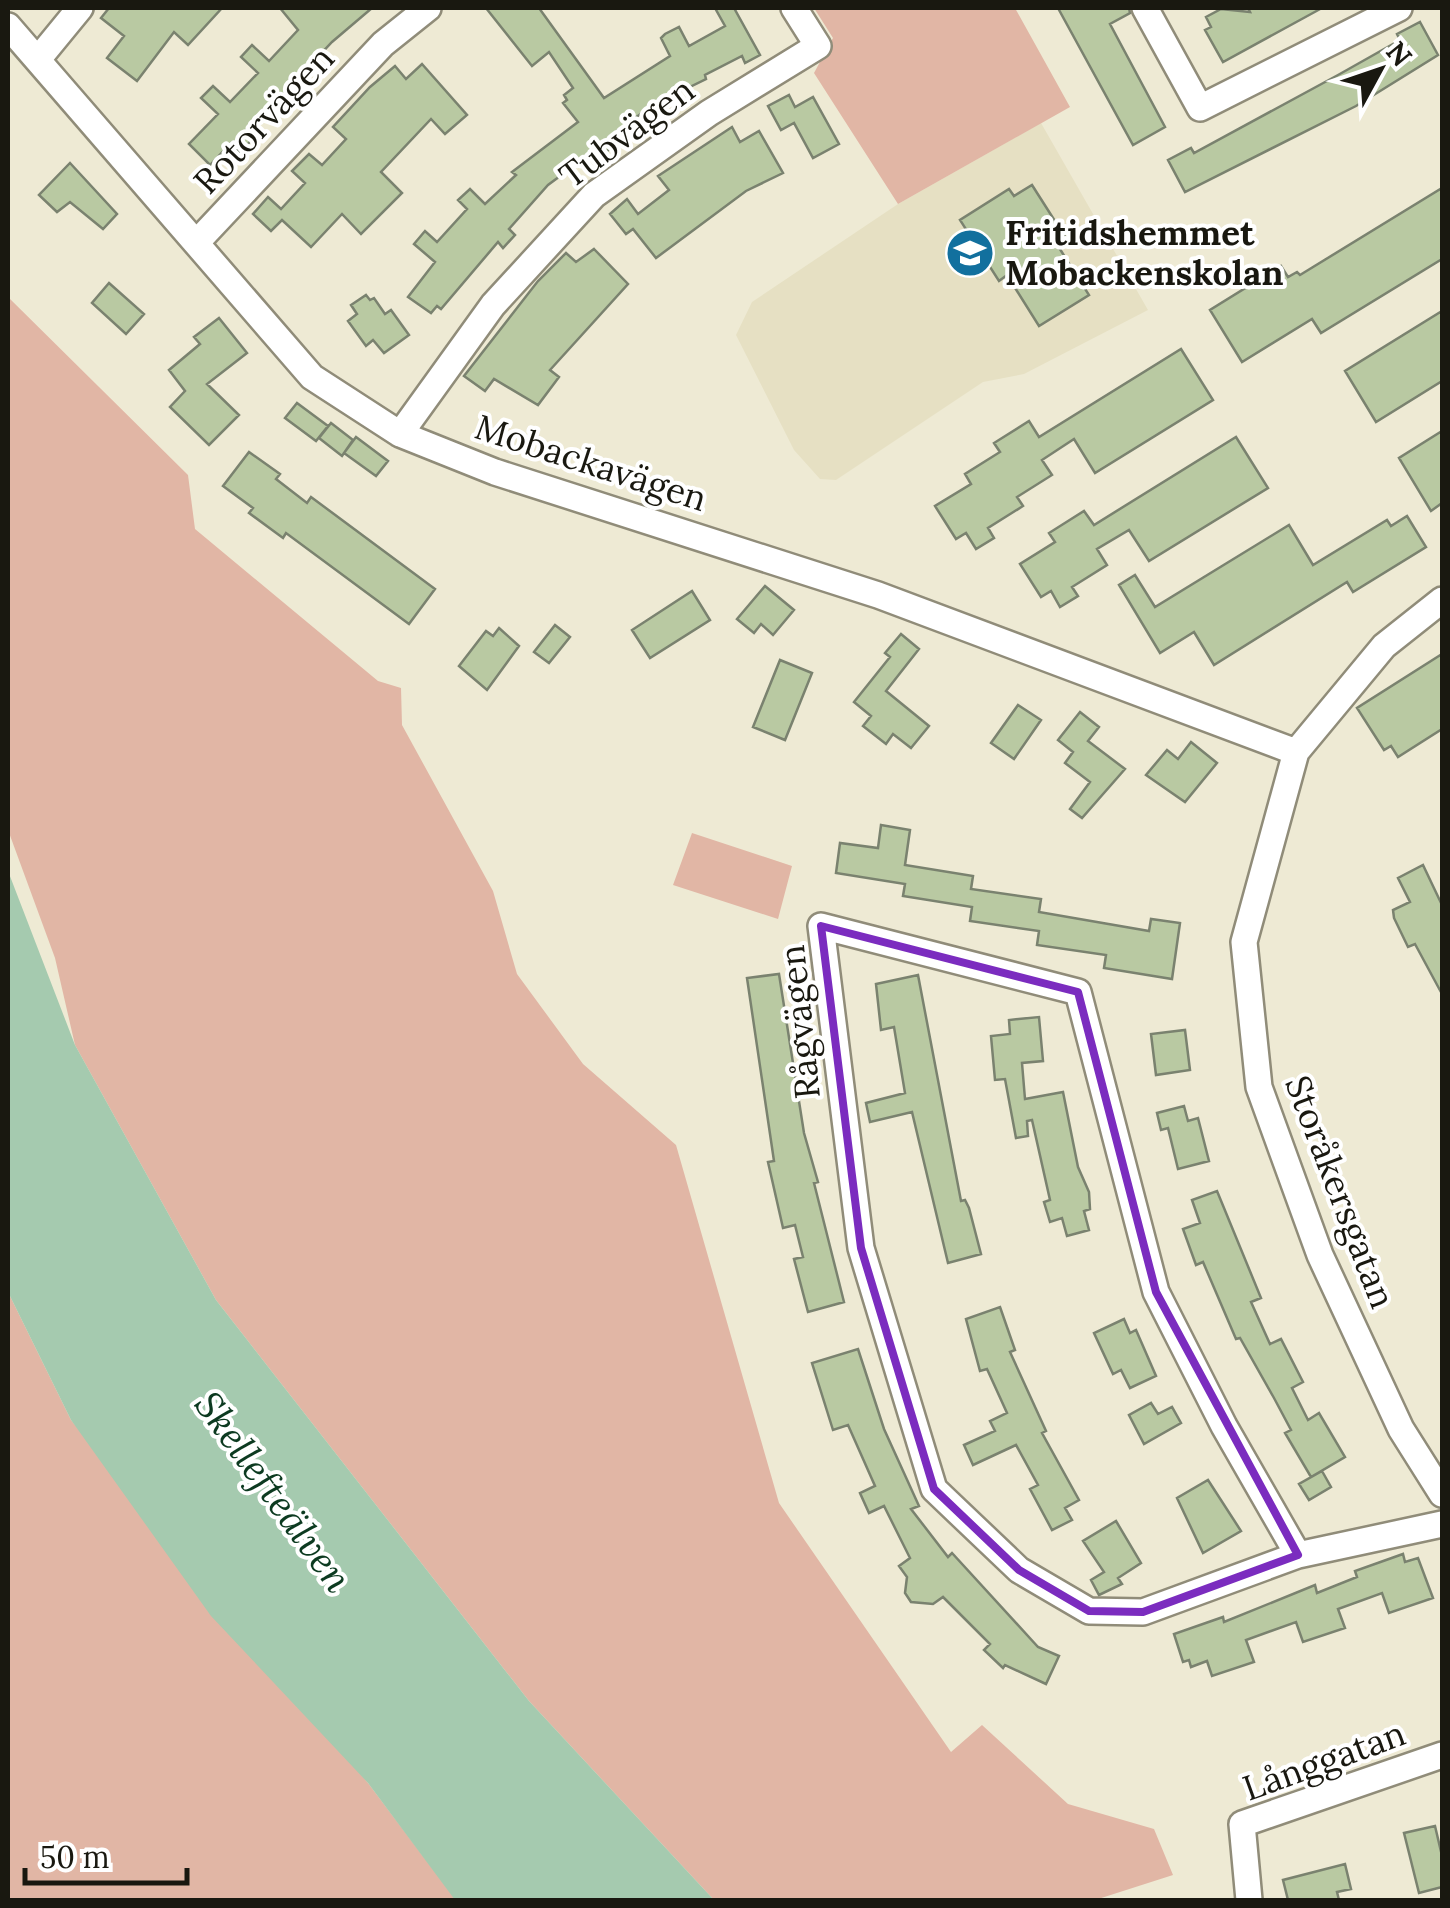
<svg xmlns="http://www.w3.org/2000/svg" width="1450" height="1908" viewBox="0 0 1450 1908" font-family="Lora,serif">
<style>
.built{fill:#e6e0c3}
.green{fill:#e1b6a5}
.water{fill:#a5caaf}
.building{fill:#b9c9a2;stroke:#7a826f;stroke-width:2.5}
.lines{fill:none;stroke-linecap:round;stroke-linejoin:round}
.street-casing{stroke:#908c79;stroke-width:30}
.street{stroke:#fff;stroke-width:25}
.marked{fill:none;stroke:#7b2cbf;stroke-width:8;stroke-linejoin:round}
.labels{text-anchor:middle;stroke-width:8;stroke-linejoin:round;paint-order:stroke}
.street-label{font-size:35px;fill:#191810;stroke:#fff}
.poi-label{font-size:35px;font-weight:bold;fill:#191810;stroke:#fff;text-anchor:start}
.water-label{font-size:38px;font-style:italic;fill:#0c3a20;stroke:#fff}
</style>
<rect width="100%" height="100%" fill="#eeead4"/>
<path class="built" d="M1041,123l107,187 -124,64 -41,8 -147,98 -16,-1 -26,-29 -58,-115 16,-33 146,-98z"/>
<path class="green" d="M814,8h201l55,99 -172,97 -84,-131 19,-35z
M8,297l180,178 7,54 183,152 23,7 1,37 91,166 24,83 66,90 93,81 103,358 172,249 31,-27 86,79 86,25 19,46 -78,25h-381l-185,-199 -313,-401 -141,-255 -20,-87 -47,-128z
M692,833l100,33 -14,53 -105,-34z
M8,1292l63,128 297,363 88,117h-448z"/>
<path class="water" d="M8,871l67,174 141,255 313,401 185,199h-259l-87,-117 -157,-167 -140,-196 -63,-128z"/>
<path class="building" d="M109,8h113l-34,37 -14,-13 -37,49 -30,-23 17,-22 -23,-18z
M280,8h92l-40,34 -78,83 6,6 -13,14 -7,7 -9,-9 -21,22 -21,-21 29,-30 -17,-16 12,-12 17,16 28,-29 -17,-16 11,-12 17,16 29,-31z
M486,8h53l65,90 66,-42 -9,-18 4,-4 14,-7 10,19 36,-20 -10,-18h19l26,47 -15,8 -3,-7 -37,19 1,4 -53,26 -43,31 6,8 -14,11 -4,-7 -50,37 -39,44 6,6 -12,13 -5,-6 -57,67 -4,-3 -6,7 -23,-16 27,-35 -21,-18 11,-13 12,11 30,-33 -9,-9 12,-11 15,15 31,-29 -4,-3 66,-50 -15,-19 4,-3 -3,-5 9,-7 -24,-36 -17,14z
M1058,8h71l1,5 -20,11 55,103 -32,18z
M1248,8h74l-99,54 -18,-32 6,-3 -5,-10 15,-8 29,3z
M1420,22l18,33 -82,51 -171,86 -17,-32 23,-12 3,5 144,-78 62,-35 -3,-6z
M422,64l45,51 -22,19 -14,-15 -50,53 21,21 -41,41 -19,-20 -31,33 -29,-27 -11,11 -18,-17 15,-17 13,12 24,-26 -13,-12 17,-17 13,11 24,-26 -13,-12 37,-40 25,-21 11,13z
M789,95l6,12 18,-10 26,47 -26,14 -19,-35 -13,7 -13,-24z
M732,127l8,15 19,-11 24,42 -37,18 -90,67 -23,-29 -7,5 -16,-20 17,-15 11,15 31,-24 -11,-14z
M70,163l47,51 -14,15 -33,-27 -13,10 -18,-17z
M1032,185l35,55 -9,6 31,49 -50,31 -32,-51 -8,6 -39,-61 49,-31 5,7z
M1442,188v71l-121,74 -9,-14 -70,43 -32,-52 71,-44 7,11 9,-5 3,3z
M594,249l34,35 -78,86 9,7 -21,28 -44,-26 -9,12 -21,-15 74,-95 28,-28 10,9z
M109,283l35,31 -18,20 -34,-31z
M366,295l4,5 4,-2 11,16 6,-4 18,25 -25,18 -11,-13 -7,6 -18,-25 9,-7 -6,-9z
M1442,311v70l-66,41 -31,-51z
M219,318l28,35 -40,31 32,31 -30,30 -39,-38 15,-16 -16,-21 31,-26 -6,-7z
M1181,349l32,51 -118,73 -21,-34 -32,21 10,15 -35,22 6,9 -35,22 6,10 -18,11 -10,-16 -10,6 -21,-33 36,-22 -6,-10 35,-22 -6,-9 35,-22 10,16z
M297,403l31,23 -12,15 -31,-23z
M331,423l22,17 -11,16 -23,-18z
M1442,431v72l-11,8 -32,-53z
M356,437l32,24 -12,15 -32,-23z
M1236,437l32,51 -119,73 -20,-31 -32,19 10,16 -35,22 6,9 -18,11 -9,-16 -10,6 -21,-33 35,-22 -6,-9 35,-22 10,14z
M249,452l31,22 -4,5 31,24 4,-6 124,92 -26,35 -123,-91 -3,5 -34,-25 4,-5 -30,-22z
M1407,516l19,31 -73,45 -6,-10 -133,83 -20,-33 -34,21 -41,-68 16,-10 20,32 134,-82 24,40 74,-45 4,6z
M765,586l29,24 -21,25 -12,-11 -7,9 -17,-14z
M692,591l18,29 -60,38 -18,-28z
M555,625l15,12 -21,26 -15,-11z
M499,628l20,18 -32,44 -28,-24 27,-35 7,5z
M901,634l18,15 -33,42 43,35 -18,22 -18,-14 -7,10 -23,-18 8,-10 -17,-14 36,-45 -5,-4z
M1442,654v75l-44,28 -7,-11 -7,4 -27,-42z
M780,660l32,13 -27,67 -32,-13z
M1018,705l23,15 -27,39 -23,-16z
M1080,712l19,15 -11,14 37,28 -43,49 -12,-9 20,-27 -25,-19 8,-11 -15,-12z
M1191,742l26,21 -32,39 -39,-27 21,-25 11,9z
M881,825l29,5 -5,35 68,11 -2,13 70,10 -2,13 110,19 2,-12 29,4 -8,56 -68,-11 2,-13 -69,-10 2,-14 -69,-10 2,-14 -69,-11 2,-12 -69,-11 4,-30 38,5z
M1423,865l19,40v89l-27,-50 -7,3 -14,-29 -1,-8 17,-8 -12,-24z
M779,974l25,159 14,49 -4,1 30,119 -36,10 -14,-53 9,-2 -8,-32 -12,3 -15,-66 6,-1 -27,-183z
M918,975l43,226 4,-1 4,8 12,46 -33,9 -36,-151 -42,10 -4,-19 39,-10 -11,-66 -13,3 -5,-46z
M1039,1017l4,44 -21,2 3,36 38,-7 15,75 11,25 1,17 -6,2 5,19 -22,6 -5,-18 -12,4 -6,-20 6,-2 -18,-80 -5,1 1,15 -12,2 -11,-59 -10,1 -4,-44 19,-2 -1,-14z
M1185,1030l5,40 -34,5 -5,-41z
M1184,1106l4,15 10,-3 11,43 -31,8 -10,-41 -7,2 -4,-17z
M1217,1191l44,107 -10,4 19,42 11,-5 22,43 -11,6 16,32 11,-7 26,44 -34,20 -26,-44 6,-3 -17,-32 -34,-60 -4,1 -33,-77 -7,3 -13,-36 17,-6 -8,-23z
M1000,1307l15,43 -5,2 36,79 -4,2 37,67 -14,8 7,12 -20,10 -22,-41 8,-4 -22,-40 -43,20 -9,-20 31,-14 -5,-10 17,-8 -20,-44 -7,2 -14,-52z
M1124,1319l6,14 6,-3 20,46 -26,12 -9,-18 -8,4 -19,-41z
M858,1349l26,80 35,77 -8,3 37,48 4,-4 86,94 21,9 -13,28 -41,-19 -2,3 -19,-18 6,-6 -47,-47 -10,7 -22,-2 -6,-9 2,-16 -8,-11 11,-8 -26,-52 -15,7 -9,-20 15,-7 -27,-61 -15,5 -21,-67z
M1151,1403l7,11 14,-7 9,16 -37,21 -15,-29z
M1322,1471l9,16 -22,13 -10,-16z
M1208,1480l33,51 -38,22 -26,-55z
M1116,1521l25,42 -23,15 4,6 -23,11 -8,-15 13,-8 -21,-31z
M1403,1554l2,8 13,-4 15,40 -44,15 -7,-20 -44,16 7,19 -42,14 -7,-20 -50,18 8,22 -42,14 -5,-15 -16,6 -2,-7 -6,2 -9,-28 49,-17 1,5 91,-37 2,8 40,-16 -2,-6z
M1435,1826l7,30v31l-23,6 -15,-60z
M1345,1864l6,25 -14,3 2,8h-51l-5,-20z"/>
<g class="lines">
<g class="street-casing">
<path id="street" d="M1145,8l55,100 199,-100
M8,26l304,351 88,57 95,38 383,123 418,157
M39,58l41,-50
M197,242l186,-198 45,-36
M400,434l93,-129 101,-110 115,-82 109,-67 -24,-38
M1442,600l-58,46 -88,106 -52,190 15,145 61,168 81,174 41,65
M1298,1555l-74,-129 -68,-134 -78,-300 -257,-66 40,322 73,241 85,81 70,41 54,1 155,-57 144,-31
M1249,1900l-7,-76 200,-69"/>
</g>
<use href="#street" class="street"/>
</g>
<path class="marked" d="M821,926l257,66 78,300 142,263 -155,57 -54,-1 -70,-41 -85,-81 -73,-241z"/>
<defs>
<g id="school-disc" transform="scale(2.5)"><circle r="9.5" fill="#12709e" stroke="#fff"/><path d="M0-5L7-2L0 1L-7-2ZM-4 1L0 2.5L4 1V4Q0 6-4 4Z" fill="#fff"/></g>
</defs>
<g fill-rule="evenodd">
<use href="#school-disc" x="970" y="253"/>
</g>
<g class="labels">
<g class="street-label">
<text transform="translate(264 120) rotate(-47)" y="12">Rotorvägen</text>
<text transform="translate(627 133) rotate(-37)" y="12">Tubvägen</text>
<text transform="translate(591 463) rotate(18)" y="12">Mobackavägen</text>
<text transform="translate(800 1022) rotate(-96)" y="12">Rågvägen</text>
<text transform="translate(1340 1192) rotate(69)" y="12">Storåkersgatan</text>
<text transform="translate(1324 1761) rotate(-20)" y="12">Långgatan</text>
</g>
<g class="poi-label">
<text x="1005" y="245">Fritidshemmet<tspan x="1005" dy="40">Mobackenskolan</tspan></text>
</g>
<g class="water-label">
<text transform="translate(273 1492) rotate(54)" y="13">Skellefteälven</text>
</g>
</g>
<rect width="1450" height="1908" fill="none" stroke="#191810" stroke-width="20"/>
<g transform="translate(1380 70) rotate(50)" stroke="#ffffff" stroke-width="8" paint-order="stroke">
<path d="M0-8L18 38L0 25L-18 38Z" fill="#191810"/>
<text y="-15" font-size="28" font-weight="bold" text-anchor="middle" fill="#191810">N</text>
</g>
<path d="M25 1868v15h162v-15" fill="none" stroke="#191810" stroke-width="5"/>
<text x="40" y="1868" font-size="30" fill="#191810" stroke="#ffffff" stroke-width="8" paint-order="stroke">50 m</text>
</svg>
